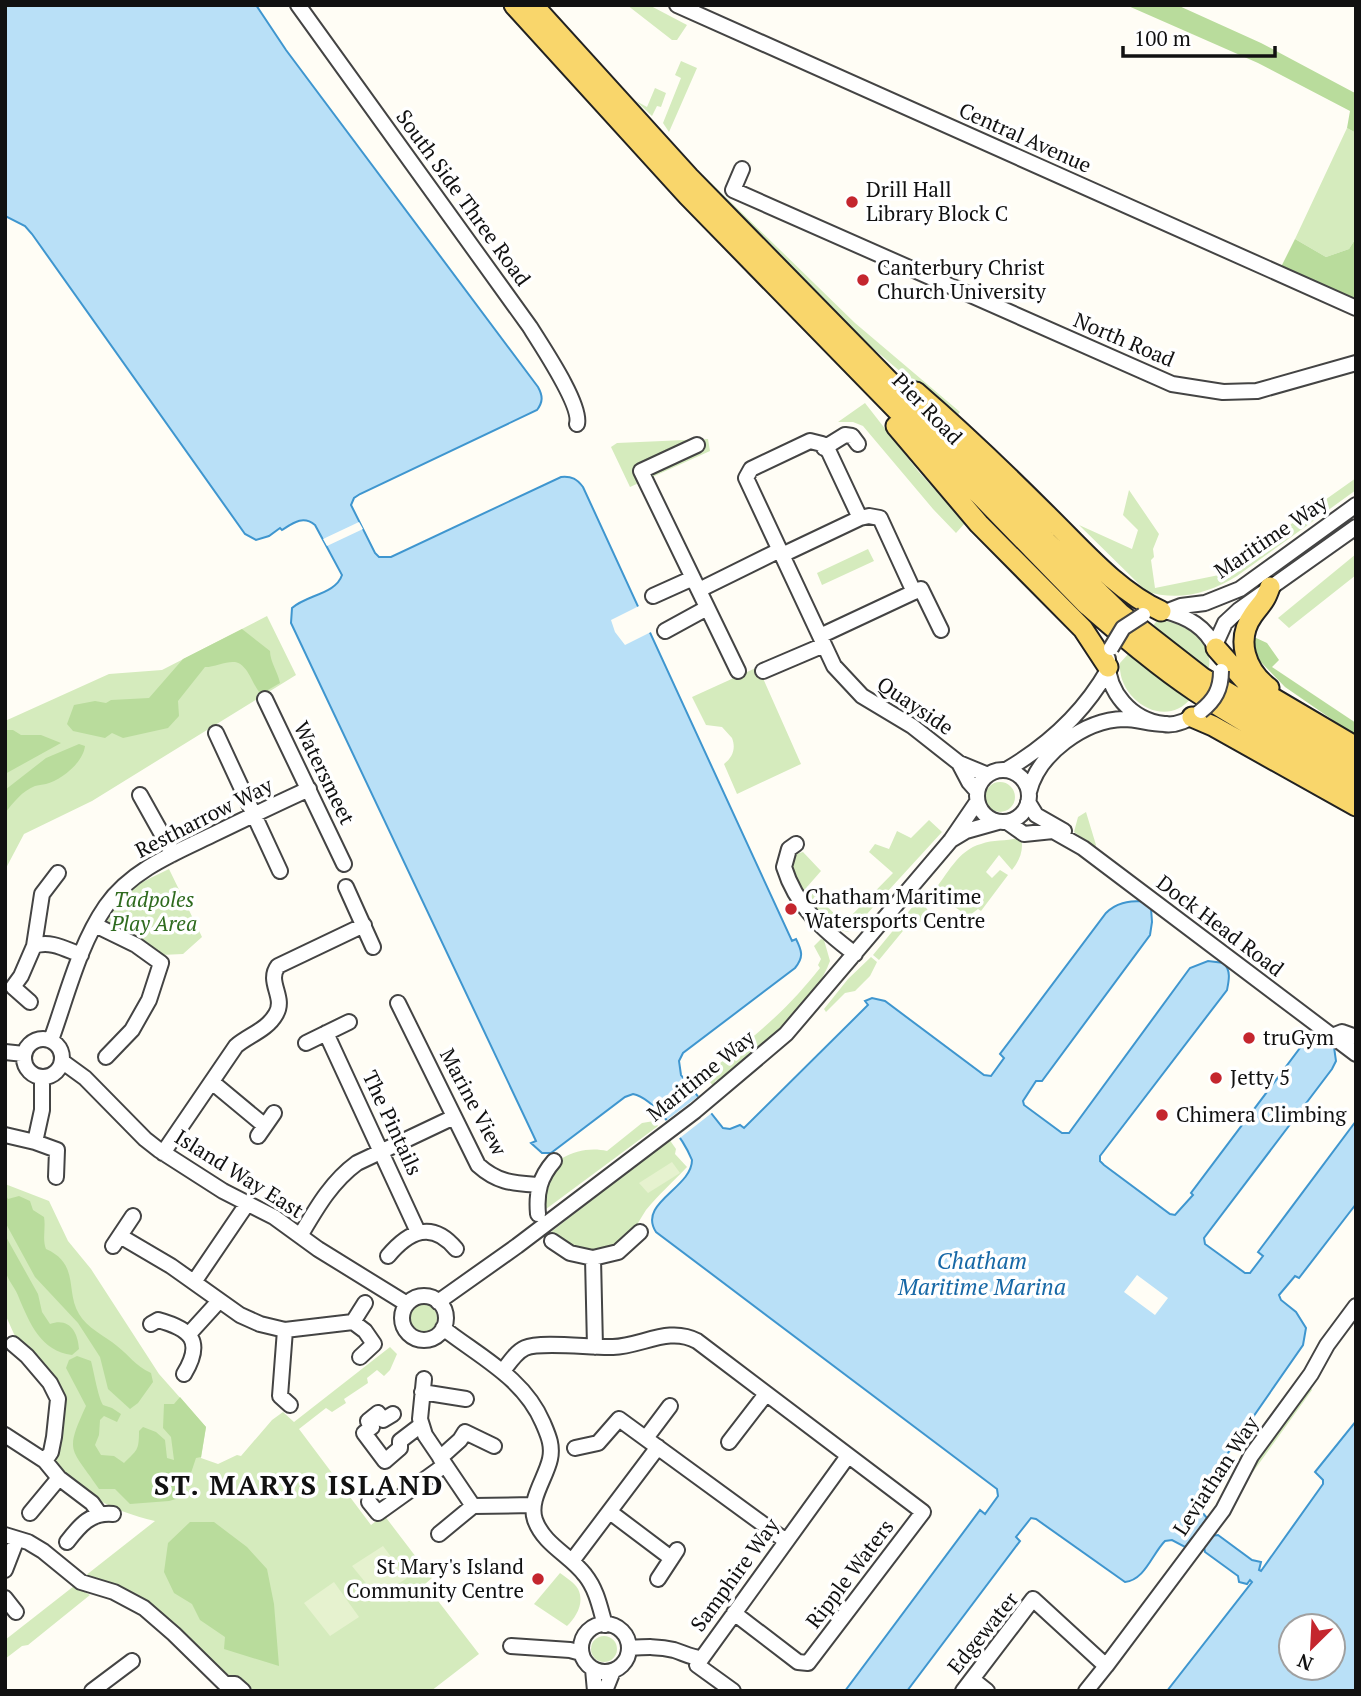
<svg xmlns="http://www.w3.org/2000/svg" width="1361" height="1696" viewBox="0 0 1361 1696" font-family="'PT Serif',serif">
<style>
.green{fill:#d5ebbd}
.forest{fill:#b9dc9c}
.pitch{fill:#e6f2cf}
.water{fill:#b9e0f7;stroke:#3f96cf;stroke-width:2;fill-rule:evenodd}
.pier{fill:#fffdf5}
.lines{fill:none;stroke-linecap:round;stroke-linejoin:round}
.minor-casing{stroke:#444;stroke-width:18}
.major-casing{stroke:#222;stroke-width:23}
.minor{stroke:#fff;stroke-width:14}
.major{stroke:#f9d66b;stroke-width:19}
.minor-bridge-casing{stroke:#444;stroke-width:18;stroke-linecap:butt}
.minor-bridge{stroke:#fff;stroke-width:14}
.poi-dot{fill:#c4262e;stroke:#fff;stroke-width:2.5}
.labels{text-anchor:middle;stroke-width:7;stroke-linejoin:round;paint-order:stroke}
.street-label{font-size:21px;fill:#111;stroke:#fff}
.poi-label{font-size:21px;fill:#111;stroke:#fff;text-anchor:start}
.park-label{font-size:21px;font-style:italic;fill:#2f6b1f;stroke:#fff}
.water-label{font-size:23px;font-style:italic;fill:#1768a6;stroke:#fff}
.district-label{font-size:28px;font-weight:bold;letter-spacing:2px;fill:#111;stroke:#fff}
</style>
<rect width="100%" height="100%" fill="#fffdf5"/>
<path class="green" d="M627,5h22l38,20 -10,15h-5z
M681,61l16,7 -28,64 -6,-9 18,-45 -6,-3z
M655,88l11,5 -5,14 -4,-1 -5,10 -16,-15 11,6z
M1347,128l9,5v105l-7,11 -23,8 -31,-18z
M703,175l152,148 105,89 -5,6 -126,-107 -128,-135z
M865,403l53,68 47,52 -9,10 -23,-24 -70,-83 -10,-4h-15z
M708,439l2,12 -80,36 -19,-40 6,-4z
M1356,478v12l-119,86c-27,17 -60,26 -91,15l-67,-66 53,24 6,-19 -15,-15 6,-25 30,44 -6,15 1,8 -3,3 4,28 64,-13z
M868,549l6,12 -52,24 -5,-12z
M1356,554v21l-67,53 -11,-10z
M267,616l29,59 -204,126 -68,33 -19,36v-149l104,-47 53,-4z
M1165,621c23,4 51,23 43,50l-58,-42 6,-7z
M1129,653l62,45c-26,33 -74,1 -71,-35z
M758,667l43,97 -64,30 -13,-30c9,-7 12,-16 8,-26l-10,-11 -16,-2 -14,-28z
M985 797a15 15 0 1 1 30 0a15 15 0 1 1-30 0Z
M1086,812l10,33 -1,2 -21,-15 4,-15z
M929,820l13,12 -87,95 -7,5c-31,-6 -48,-40 -58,-67l5,-12 1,1 7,-2 18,19 -14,16 37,36 49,-50 -24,-21 6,-8 14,5 8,-18 14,7z
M1021,837c3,13 -1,23 -9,33l-13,-15 -13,17 6,6 8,-8 8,5 -27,36 -3,-2 -8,6 -5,-1 -32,-22c14,-17 25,-42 48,-48 13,-5 27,-2 40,-7z
M169,869l33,68 -19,17 -22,1 -55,-31c17,-36 29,-38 63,-55z
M922,902l7,10v7l-22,7 -28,34 -6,-5 41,-50z
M821,939l3,1 6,21c-15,43 -77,91 -112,121l-2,-2 -3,6 -3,-4 -6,4 -2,-9c46,-35 82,-63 118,-109l-2,-3 3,-6 -7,-13z
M871,957l6,5 -7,14 -15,15 -10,2 -19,19 -2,-3 24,-30z
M654,1121l4,5 -116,86c0,-8 -2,-20 0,-28 8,-27 40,-39 65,-33l35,-28z
M669,1139l7,10 -1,5 12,13c-13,14 -29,28 -41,43 -6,9 -11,19 -18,27 -24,25 -55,14 -77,-5z
M5,1184l44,17 19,40 23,28 68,105 47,53 -5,31 17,6 19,-9 4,1 31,-36 11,-8 11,10 96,-75 7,7 -7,16 -6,6 -7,-6 -10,8 1,5 -24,16 2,4 -14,9 -6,-4 -27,21 72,96 13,-10 48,63 -7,6 54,70 -48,37h-179l-10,-9 -18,-6 -81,-75 -24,-14 -34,-11 70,-55c-45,-11 -74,-26 -104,-63l11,-60 -44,-55 -13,-29z
M409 1318a14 14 0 1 1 28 0a14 14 0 1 1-28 0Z
M1311,1388l1,2 -59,82 -3,-2z
M560,1573c5,4 15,10 18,16 7,14 -2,28 -11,37l-33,-22z
M74,1586l16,9 -62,50 -6,1 -17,13v-19z
M591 1649a13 13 0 1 1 26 0a13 13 0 1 1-26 0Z"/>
<path class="forest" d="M1126,5h51l84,38 92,49 3,1v40l-9,-5 3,-17 -92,-48z
M1356,238v64l-76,-33 15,-30 31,18 23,-8z
M242,629l28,22c0,11 8,21 10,32l-19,11c-9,-9 -12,-29 -26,-32 -9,-1 -20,5 -30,5l-27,34 1,15 -11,12 -45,10 -11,-5 -7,5 -32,-7 -6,-7 7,-19 21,-4 11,2 5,-3 38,-2 34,-39z
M1254,637l13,6 12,17 -7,7 84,56v13l-71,-49 -34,-35z
M5,730h8l8,5h20l20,8 -56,31z
M79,744l6,2c-2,17 -24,34 -39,38 -4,1 -8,1 -11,2 -13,5 -22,17 -30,27v-23l41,-32z
M5,1194l3,5 11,-3 11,5 3,9 11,7c2,11 -2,22 2,32 34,15 19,42 33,65 8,14 26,22 38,32 13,10 17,19 34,27l2,9 -15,21 -8,6 -22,-20 -8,-32 -22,-34 -43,-46 -30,-55z
M5,1235l33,59 4,18 8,12c19,-7 28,8 29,25l-7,6c-31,-4 -42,-31 -53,-57 -3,-9 -10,-16 -13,-25 -3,-11 -1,-27 -1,-38z
M77,1356l14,5c3,11 7,36 12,44l9,3 9,6 -4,8 -13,-6 -4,4 -1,15 -4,10 6,10 13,1 10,7c13,-13 15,-12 15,-32l4,-4 13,5 9,8 2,18 7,2 -3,-23 -8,-9 1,-24h10l6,-7 26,30 -5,30 -5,1 -13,39 -14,4 -39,3 -15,-15h-16c-28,-42 -35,-35 -13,-83l-20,-38 3,-8z
M190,1522h24l33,25 20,22 7,35 5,62 -55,-17 1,-12 -25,-17 -8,-16 -18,-11 -10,-21 4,-29z"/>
<path class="pitch" d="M672,1162l8,11 -32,20 -9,-10z
M383,1546l24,32 -29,20 -26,-32z
M334,1582l25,35 -29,19 -26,-33z"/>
<path class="water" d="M5,5h251l30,45 252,337c5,9 5,15 -1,23l-177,84 -6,4 -3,7 24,48 4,4h12l170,-80c11,-1 16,2 22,10l209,454 4,-2c6,12 8,18 -1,29l-112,85 -4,8 2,14 42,53 7,1 10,-4 4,3 124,-123 -3,-4 7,-3 13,3 99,74 7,1 13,-18 -4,-4 106,-141c10,-10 22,-12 36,-12l9,7 1,14 -2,13 -108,146h-6l-13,20 1,4 38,28h7l121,-165 18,-7 16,2c7,8 5,17 3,27l-127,166v5l4,4 66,49 5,1 18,-20 -2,-2 109,-145 5,-4 18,-4 11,7 2,14 -4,8 -128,169 1,6 40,29h5l13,-17 -5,-4 3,-4 95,-127v83l-57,74 -4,-2 -16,19 2,5 15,12 10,16 -3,17 -104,150 -2,11 10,12 -7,10 11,8 7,-1 34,25 9,2 -2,8 2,1 62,-87v-4l-8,-8 41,-51v270h-189l85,-109 -2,-2 -3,4 -8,-2 -1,-6 -33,-24 -1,-5 -12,-9 -7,9 -13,-7 -7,1c-13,13 -20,39 -40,41l-89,-63 -5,-1 -15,19 4,4 -113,150h-62l135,-181 5,4 13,-18 -1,-7 -341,-257c-19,-29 36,-44 36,-72 -8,-20 -38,-62 -59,-66l-8,3 -74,56h-9l-11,-10 5,-2 -245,-518 1,-15c14,-13 44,-14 50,-33l-27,-50c-12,-10 -22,-2 -33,5l-2,-2 -11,8 -13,4 -11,-6 -213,-300 -7,-8 -20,-10zM1291,1626h42v42h-42z"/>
<path class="pier" d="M359,522l4,7 -36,17 -4,-7z
M641,605l12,26 -28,14 -10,-13 -4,-12z
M700,1095l13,17 -37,29 -13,-18z
M1137,1275l31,23 -13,17 -31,-23z"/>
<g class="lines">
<g class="minor-casing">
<path id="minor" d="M298,5l232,322c11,18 52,78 47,97
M677,5l679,303
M742,169l-9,21 439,194 51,8 34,-1 99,-28
M697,445l-56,26 97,200
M824,448l21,-13 7,1 6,8
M782,555l78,-37
M699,590l81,-40
M914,592l7,-3 20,41
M653,596l40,-18
M1165,611c23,6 41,16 51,38
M1168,611l13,-5 24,-3 35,-14 116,-84
M665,631l42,-23
M820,636l94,-44 -34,-74 -11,-2 -9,2 -31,-66 -7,-8 -12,-3 -59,28 -5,9 88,188 28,30 50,30 47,37 29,12
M1215,645l10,-22 14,-13 117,-83
M1108,659c-2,32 23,61 56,65 12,2 26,-5 36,-12
M763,671l61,-26
M265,699l79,165
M216,733l64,138
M959,763l10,19 8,9
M977 796a26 26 0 1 1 52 0a26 26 0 1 1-52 0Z
M1006,770c41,-24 78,-58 102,-100
M1029,792c9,-38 55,-72 95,-73 14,0 28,6 43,5
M140,795l33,59
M1028,802l8,13 28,16
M1007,822l17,12 29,-3 30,17 273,206
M951,840l15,-9 32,-9
M796,844l-7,5 -5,18c12,39 39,63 71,87
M346,887l27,60
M95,925l41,20 25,18 -12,37 -17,30 -26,27
M34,946c16,-6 31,3 47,9
M30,1002l-17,-15 8,-11 13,-30 8,-52 16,-21
M398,1003l80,162c20,18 35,18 61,20
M326,1033l92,199
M1332,1036l10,-4 14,5
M24 1058a19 19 0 1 1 38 0a19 19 0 1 1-38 0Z
M51,1040c16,-44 28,-95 55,-134 26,-37 71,-54 110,-73 31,-15 62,-30 93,-44
M306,1043l43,-21
M5,1052l19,2
M63,1062l22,16 60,61 14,11 64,41 51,26 44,32 89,55
M212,1082l53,44
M5,1135l30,7 22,8 -1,27
M258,1136l16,-23
M35,1142l7,-32v-33
M163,1153l73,-107c13,-11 31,-16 40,-32 10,-17 -10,-32 2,-48l86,-41
M538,1214c-2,-22 2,-37 16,-53
M120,1236l51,30 69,49 20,9 25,6 68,-8 12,-19
M300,1236c16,-27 31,-54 57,-73l97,-46
M552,1241l18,12 23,5 2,89
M113,1246l20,-30
M388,1256c21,-25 44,-36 68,-7
M593,1258l25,-6 22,-20
M194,1282l53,-78
M402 1318a22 22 0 1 1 44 0a22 22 0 1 1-44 0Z
M438,1302l79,-56 178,-135 91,-77 165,-194 26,-38
M353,1322l12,9 9,13 -14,13
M151,1324l7,-4c33,9 46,21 26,54
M443,1328c37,29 81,50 100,95 5,12 10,22 7,36 -4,19 -22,41 -15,61 9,25 35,35 50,55 12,15 15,33 20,50
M285,1330l-5,66 10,9
M189,1334l30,-33
M13,1344l14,12 23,27 8,16 -4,38 -3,15 -6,9
M503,1371c6,-8 13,-19 22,-23 16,-7 67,0 88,-1 29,-1 56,-21 84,-6l226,171 -115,151 -10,-1 -64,-49
M424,1379l-4,40 5,16 48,71
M422,1392l44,7
M393,1414l-10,6 -5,-7 -10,8 4,6 -8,6 21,28 15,-13v-7l21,-16
M5,1435l40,26 14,17 33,25 7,10
M646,1438l24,-32
M729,1442l37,-48
M575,1448l23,-5 21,-24 167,122
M440,1458l20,-18 5,-8 29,14
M369,1502l9,11 67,-48
M610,1512l61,46
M30,1513l29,-35
M439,1534l34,-28 60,-1
M5,1535l23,7 15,9 38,31 33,10 30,16 30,26 51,50h10l8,7
M67,1542c13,-17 24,-30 46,-28
M572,1561l86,-114
M5,1570l12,-31
M658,1579l19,-29
M5,1598l11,14
M581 1648a24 24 0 1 1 48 0a24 24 0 1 1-48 0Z
M511,1646l59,4 11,3
M629,1648c16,-1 30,-2 45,2 10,3 17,8 28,8l146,-202
M702,1658l-5,7 36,26
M1106,1666l117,-156 28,-54 60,-82 16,-29 29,-39
M593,1669l2,22
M972,1679l15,12
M92,1691l40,-30
M605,1691l8,-20
M963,1691l70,-92 73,67 -20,25"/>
</g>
<g class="major-casing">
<path id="major" d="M514,5l174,191 398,408c36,31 70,61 109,87 52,34 107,64 161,95
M533,5l156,172 358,365 74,72 82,64 153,90
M916,392c45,39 88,80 130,122 35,34 71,77 115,97
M896,426l83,98 104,105 25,38
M1216,648l30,34 110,65
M1269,688c-23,-17 -34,-48 -16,-73 9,-13 11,-11 17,-28
M1192,717l21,9 143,80"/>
</g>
<use href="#minor" class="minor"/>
<use href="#major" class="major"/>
<g class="minor-bridge-casing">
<path id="minor-bridge" d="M1111,648l12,-20 20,-13
M1201,711c14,-11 20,-22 20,-40"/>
</g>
<use href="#minor-bridge" class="minor-bridge"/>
</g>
<g class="poi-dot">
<circle cx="852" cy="202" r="7"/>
<circle cx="863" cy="280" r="7"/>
<circle cx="791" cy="909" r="7"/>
<circle cx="1249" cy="1038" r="7"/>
<circle cx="1216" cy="1078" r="7"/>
<circle cx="1162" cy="1115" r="7"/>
<circle cx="538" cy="1579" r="7"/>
</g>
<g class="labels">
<g class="street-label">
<text transform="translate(1025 138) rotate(24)" y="7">Central Avenue</text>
<text transform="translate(463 198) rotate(54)" y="7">South Side Three Road</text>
<text transform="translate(1124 340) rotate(23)" y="7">North Road</text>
<text transform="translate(927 409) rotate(46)" y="7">Pier Road</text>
<text transform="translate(1271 537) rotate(-34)" y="7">Maritime Way</text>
<text transform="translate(915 706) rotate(34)" y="7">Quayside</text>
<text transform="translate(324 773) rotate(64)" y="7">Watersmeet</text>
<text transform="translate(204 818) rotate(-27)" y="7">Restharrow Way</text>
<text transform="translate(1220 926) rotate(37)" y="7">Dock Head Road</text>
<text transform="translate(701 1076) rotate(-39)" y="7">Maritime Way</text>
<text transform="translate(473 1102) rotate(62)" y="7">Marine View</text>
<text transform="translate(392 1123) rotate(65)" y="7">The Pintails</text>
<text transform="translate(239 1174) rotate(32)" y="7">Island Way East</text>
<text transform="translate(1216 1476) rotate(-57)" y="7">Leviathan Way</text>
<text transform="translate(850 1574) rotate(-53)" y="7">Ripple Waters</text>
<text transform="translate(735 1575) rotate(-54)" y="7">Samphire Way</text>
<text transform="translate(983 1633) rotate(-51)" y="7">Edgewater</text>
</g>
<g class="poi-label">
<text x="866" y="197">Drill Hall<tspan x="866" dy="24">Library Block C</tspan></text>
<text x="877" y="275">Canterbury Christ<tspan x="877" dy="24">Church University</tspan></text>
<text x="805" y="904">Chatham Maritime<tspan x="805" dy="24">Watersports Centre</tspan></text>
<text x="1263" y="1045">truGym</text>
<text x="1230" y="1085">Jetty 5</text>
<text x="1176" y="1122">Chimera Climbing</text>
<text x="524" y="1574" text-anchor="end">St Mary's Island<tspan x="524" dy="24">Community Centre</tspan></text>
</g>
<g class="park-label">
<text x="154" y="907">Tadpoles<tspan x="154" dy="24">Play Area</tspan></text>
</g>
<g class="water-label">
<text x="982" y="1269">Chatham<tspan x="982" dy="26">Maritime Marina</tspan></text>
</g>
<g class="district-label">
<text x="299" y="1495">ST. MARYS ISLAND</text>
</g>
</g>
<rect width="1361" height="1696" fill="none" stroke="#111111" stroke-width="14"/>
<g transform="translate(1312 1647) rotate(204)"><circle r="33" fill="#ffffff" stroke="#a0a0a0" stroke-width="2"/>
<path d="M0-5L12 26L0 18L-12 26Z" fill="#c4262e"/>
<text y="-10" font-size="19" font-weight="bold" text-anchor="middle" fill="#111111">N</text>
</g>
<path d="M1123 46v10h152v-10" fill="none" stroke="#111111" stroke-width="3.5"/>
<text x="1134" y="46" font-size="21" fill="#111111" stroke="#ffffff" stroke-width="5" paint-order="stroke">100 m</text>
</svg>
